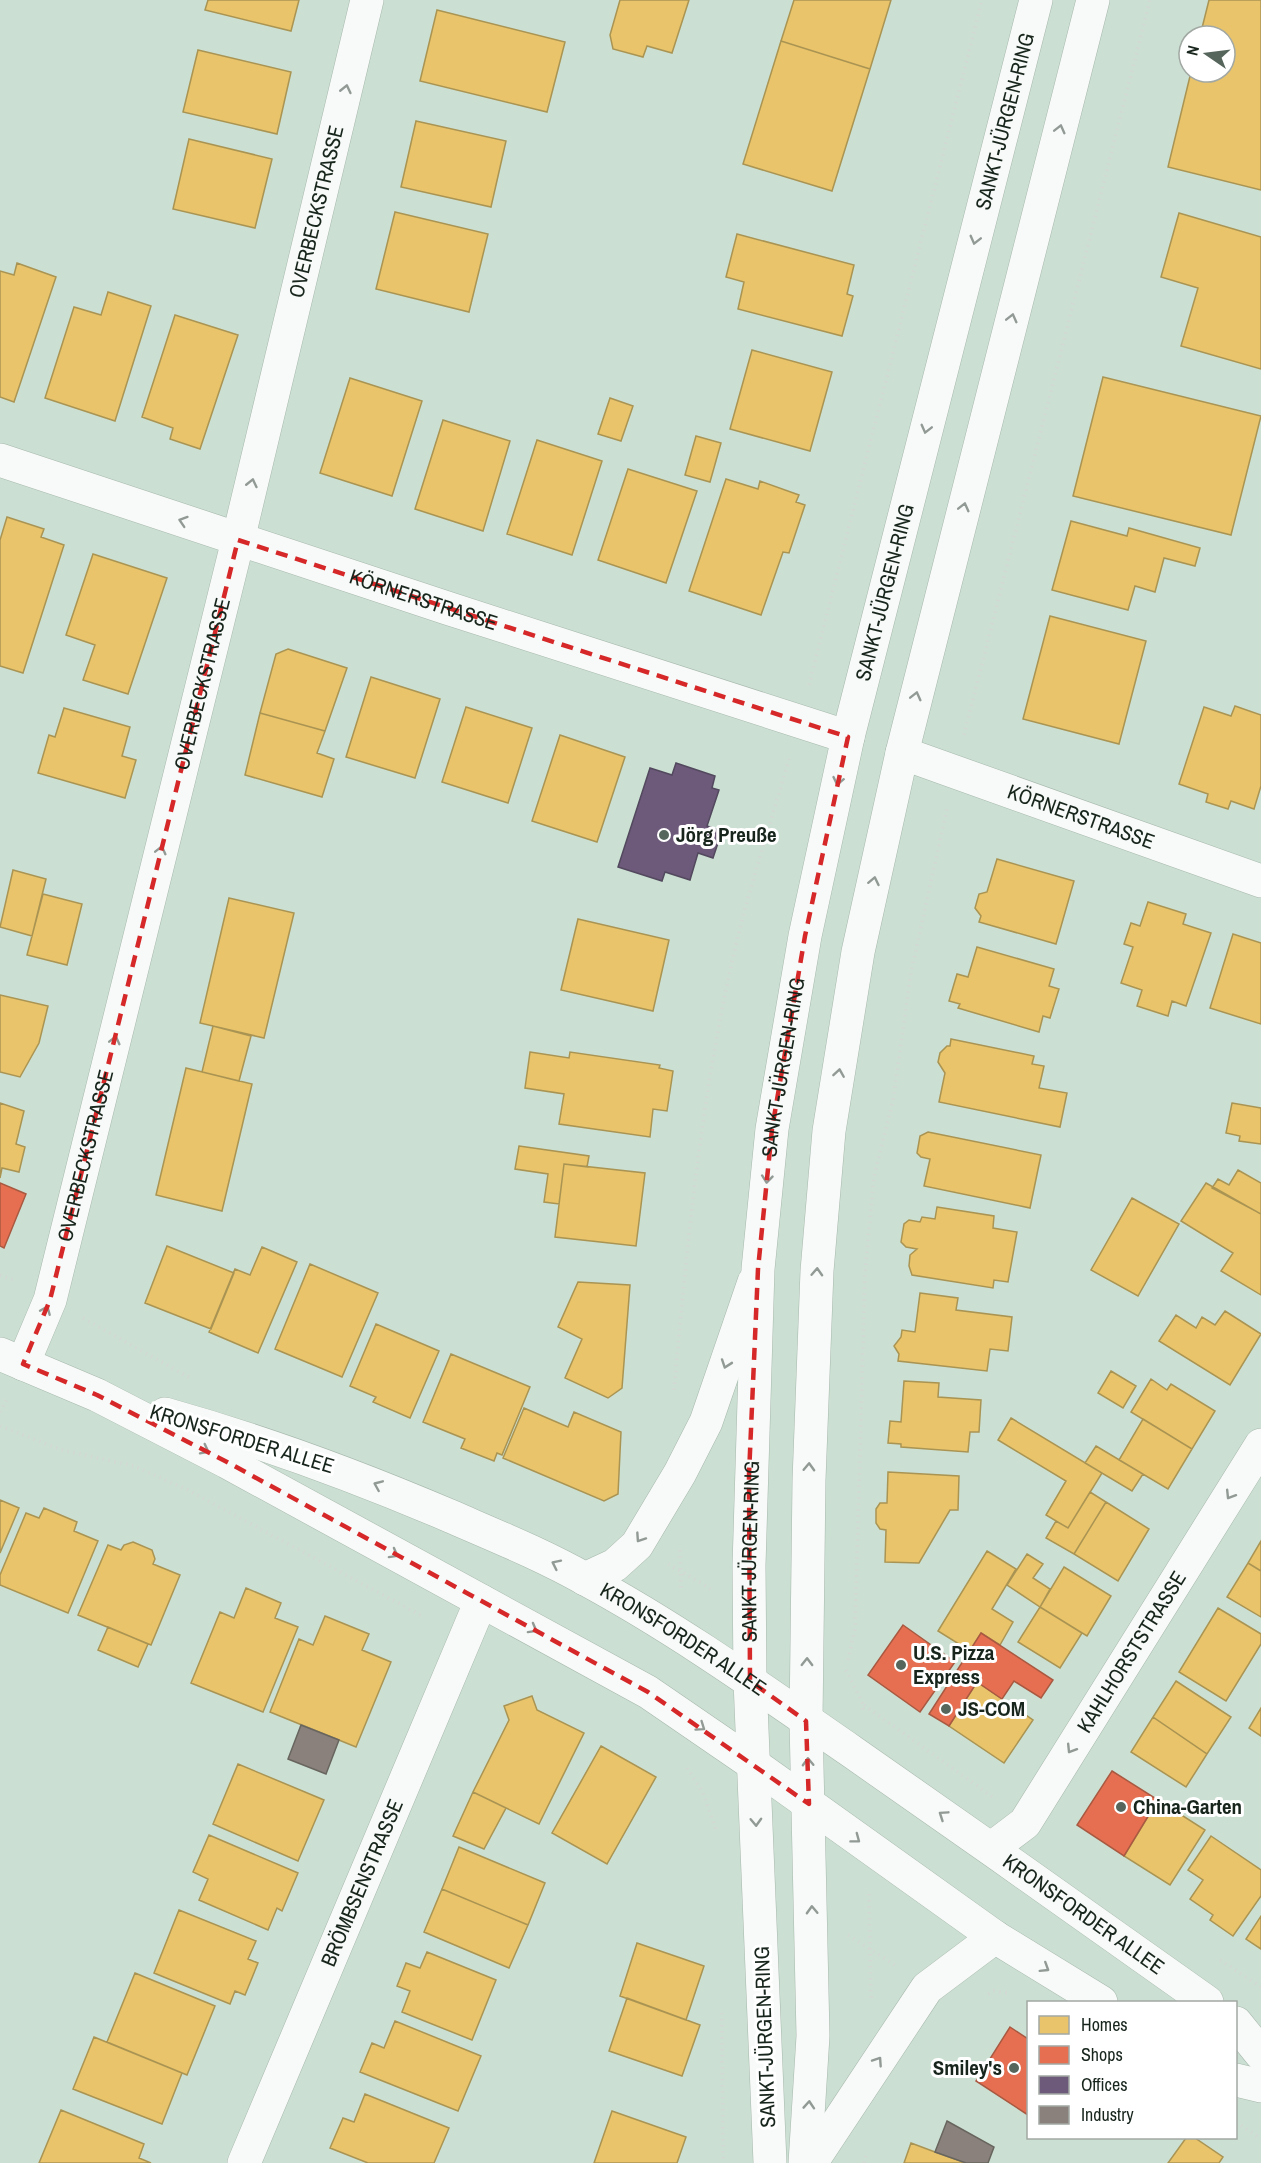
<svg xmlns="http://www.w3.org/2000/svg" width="1261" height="2163" viewBox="0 0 1261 2163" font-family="'Archivo Narrow',sans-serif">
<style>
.homes{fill:#e9c46a;stroke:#aa9453;stroke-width:1.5}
.shops{fill:#e76f51;stroke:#a95941;stroke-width:1.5}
.offices{fill:#6d597a;stroke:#53495e;stroke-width:1.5}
.industry{fill:#8a817c;stroke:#68655f;stroke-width:1.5}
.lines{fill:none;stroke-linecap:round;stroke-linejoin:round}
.minor-casing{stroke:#a7b7ad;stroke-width:34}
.secondary-casing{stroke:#a7b7ad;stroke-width:34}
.primary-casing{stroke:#a7b7ad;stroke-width:34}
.path{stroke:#d2d8d4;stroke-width:4;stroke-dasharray:1.5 4.5;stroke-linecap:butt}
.minor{stroke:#f7faf8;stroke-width:33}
.secondary{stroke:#f7faf8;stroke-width:33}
.primary{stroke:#f7faf8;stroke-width:33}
.oneway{stroke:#929a95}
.marked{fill:none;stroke:#d62828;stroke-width:4.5;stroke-dasharray:12 8;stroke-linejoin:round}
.poi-dot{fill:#56665c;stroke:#fff;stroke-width:2}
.labels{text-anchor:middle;stroke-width:6;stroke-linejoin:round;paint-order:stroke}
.street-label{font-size:21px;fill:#17251c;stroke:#fff}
.poi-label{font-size:21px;font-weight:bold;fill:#17251c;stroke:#fff;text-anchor:start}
</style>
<rect width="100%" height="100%" fill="#cbe0d2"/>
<path class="homes" d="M208,0h91l-8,31 -86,-21z
M620,0h69l-17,53 -25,-7 -4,11 -30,-8 -3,-14z
M794,0h97l-21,69 -89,-28z
M1209,0h52v190l-93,-23 23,-95h34v-36h-25z
M437,10l128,32 -18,70 -127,-31z
M781,41l89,28 -38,122 -89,-27z
M198,50l93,22 -14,62 -94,-22z
M416,121l90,20 -15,66 -90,-20z
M189,139l83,20 -17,69 -82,-19z
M395,212l93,22 -19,78 -93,-23z
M1179,213l82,24v132l-80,-23 17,-58 -37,-11z
M737,234l117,31 -7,29 6,2 -11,40 -104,-27 6,-27 -18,-5z
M17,263l39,14 -42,125 -14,-5v-126l14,4z
M108,292l43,14 -36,115 -70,-23 29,-91 27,8z
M175,315l63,20 -38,114 -30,-10 3,-11 -31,-11z
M752,350l80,22 -22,79 -80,-22z
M1103,377l158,39 -30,119 -158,-39z
M350,378l72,23 -30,95 -72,-23z
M610,398l23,8 -12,35 -23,-7z
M443,420l67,21 -27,90 -68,-22z
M696,436l25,7 -11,39 -25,-7z
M537,440l65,21 -30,94 -65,-21z
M628,469l69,22 -31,92 -68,-23z
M726,479l32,10 2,-8 39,14 -3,7 9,3 -16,48 -6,-1 -22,63 -72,-24z
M7,517l37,12 -3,8 23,8 -41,128 -23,-7v-126z
M1071,521l56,15 2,-8 71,20 -5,18 -31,-8 -9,34 -20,-6 -7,24 -76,-20z
M93,554l74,24 -39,116 -45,-14 12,-35 -29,-10z
M1050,616l96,25 -27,103 -96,-25z
M288,649l59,19 -22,63 -65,-18 16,-59z
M371,677l69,22 -25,79 -69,-21z
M1235,706l26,9v71l-7,23 -23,-8 -3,8 -22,-7 2,-8 -29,-10 25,-77 27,9z
M466,707l66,21 -24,75 -66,-21z
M64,708l66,19 -8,29 14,4 -11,38 -87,-25 11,-38 6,2z
M260,713l65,18 -8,22 17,6 -12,38 -77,-22z
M560,735l65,22 -28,85 -65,-21z
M997,859l77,22 -18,63 -77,-22 2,-6 -6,-8 4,-14 8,-2z
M13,870l33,9 -14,57 -32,-9z
M43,894l39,10 -15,61 -40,-10z
M229,898l65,15 -30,125 -64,-15z
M1148,902l38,12 -3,10 28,9 -25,73 -14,-5 -4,15 -31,-10 5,-16 -21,-7 12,-36 -9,-3 7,-21 9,3z
M578,919l91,21 -16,71 -92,-21z
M1233,934l28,9v81l-51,-16z
M977,947l77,22 -5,17 10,3 -9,29 -7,-2 -4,16 -81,-24 2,-4 -11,-3 8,-27 11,3z
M0,995l48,11 -9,37 -19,34 -20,-5z
M213,1026l38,10 -12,45 -37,-9z
M951,1039l83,17 -2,8 12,2 -5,22 28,5 -7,34 -121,-25 6,-29 -7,-11 2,-9 7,-7h3z
M530,1052l39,6 1,-6 90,13 -1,3 14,3 -6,40 -14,-2 -3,28 -91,-13 5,-30 -39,-6z
M186,1068l66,16 -30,127 -66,-16z
M0,1103l24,8 -8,33 9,3 -6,25 -17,-4 -2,10z
M1232,1103l29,5v36l-22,-3 1,-5 -14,-3z
M928,1132l113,23 -11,53 -106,-22 6,-27 -9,-2 -4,-4 3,-17z
M519,1146l70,10 -2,11 -23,-3 -5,40 -15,-2 4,-28 -33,-5z
M564,1164l81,9 -9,73 -81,-9z
M1238,1170l23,13v31l-49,-26 6,-9 11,6z
M1206,1183l55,31v81l-40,-24 12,-18 -52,-32z
M1132,1198l47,26 -41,72 -47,-26z
M937,1207l57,9 -1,12 24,4 -9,50 -14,-2 -1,8 -81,-13 -3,-9 1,-11 7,-6 -11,-2 -5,-5 3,-18 5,-4 11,2 2,-5 13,2z
M167,1246l67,27 -23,56 -66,-26z
M262,1247l35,15 -39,91 -49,-21 26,-63 15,6z
M310,1264l68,29 -36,84 -67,-28z
M578,1282l52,3 -8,103 -14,10 -43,-20 17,-39 -24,-12z
M920,1293l38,5 -2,12 56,7 -4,34 -18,-2 -3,22 -89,-10 1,-7 -5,-8 7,-9 1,-7 13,2z
M1225,1311l36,23 -31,51 -71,-44 17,-26 20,13 6,-11 13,8z
M376,1324l63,27 -29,67 -37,-16 3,-5 -26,-11z
M451,1354l79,33 -28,68 -5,-2 -3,8 -33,-13 4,-9 -42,-17z
M1111,1371l25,15 -13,22 -25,-15z
M1151,1379l16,11 4,-6 44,27 -23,38 -61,-37z
M904,1381l35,2 -1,14 43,3 -2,32h-9l-2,20 -67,-5v-3l-13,-1 2,-22 11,1z
M524,1408l44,19 6,-15 47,20 -3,62 -14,7 -101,-43z
M1011,1418l91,55 -34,55 -22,-13 20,-34 -68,-41z
M1143,1419l49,30 -24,40 -49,-29z
M1096,1446l47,28 -11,17 -47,-28z
M888,1472l71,4 -1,34h-8l-31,53 -34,-1 1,-32 -6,-1 -4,-6v-14l4,-6h7z
M1090,1492l16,10 -32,52 -28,-16 10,-17 12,7z
M0,1500l19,8 -19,45z
M1106,1502l43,27 -31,52 -44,-27z
M44,1508l33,14 -3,9 24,10 -30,72 -68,-28v-10l26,-62 13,5z
M1261,1541v30l-13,-8z
M133,1542l19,8 3,9 -2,5 27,11 -29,70 -73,-30 30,-70 13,5 3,-5z
M987,1551l29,18 -24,40 21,13 -13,23 -19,-12 -11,18 -32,-20z
M1027,1554l16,10 -10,14 17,11 -10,18 -33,-22z
M1248,1563l13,8v46l-34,-20z
M1064,1567l47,29 -24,40 -47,-29z
M246,1588l35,15 -6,15 23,9 -35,85 -72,-29 29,-71 14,6z
M1040,1607l42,26 -22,35 -42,-26z
M1218,1608l43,26v10l-35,57 -47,-29z
M325,1616l44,18 -7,16 29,12 -35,85 -86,-35 29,-73 14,6z
M108,1627l40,17 -10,23 -40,-17z
M1176,1681l55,36 -24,37 -54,-37z
M977,1682l56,38 -29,43 -55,-37z
M532,1696l5,14 47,23 -45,91 -66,-32 36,-72 -5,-14z
M1261,1708v28l-12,-8z
M1153,1717l54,37 -21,33 -55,-35z
M601,1746l55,31 -49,87 -55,-31z
M238,1764l86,36 -26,61 -85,-37z
M473,1792l33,16 -22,41 -31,-13z
M1158,1800l47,30 -35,55 -46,-29z
M209,1835l89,38 -16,38 -5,-3 -9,22 -69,-30 9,-21 -15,-7z
M1211,1836l50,34v26l-28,40 -23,-16 3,-5 -23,-16 13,-19 -15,-10z
M459,1847l86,36 -17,42 -86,-36z
M442,1889l86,36 -19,43 -85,-36z
M179,1910l77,31 -8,18 10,4 -13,32 -10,-4 -5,13 -76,-31z
M1261,1916v33l-15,-10z
M637,1943l67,23 -18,54 -66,-24z
M427,1952l69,28 -24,60 -70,-28 8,-21 -13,-5 9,-23 14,5z
M135,1973l80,33 -28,69 -80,-33z
M627,1998l73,27 -18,51 -73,-25z
M395,2021l86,35 -23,55 -98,-39 12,-29 12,5z
M94,2037l88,36 -20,51 -89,-35z
M365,2094l84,34 -15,35h-66l-38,-15 13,-30 11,4z
M61,2110l83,34 -5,14 12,5h-112z
M612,2111l74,26 -9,26h-83z
M1186,2138h9l28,19 -4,6h-51z
M911,2143l24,9 31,11h-62z"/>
<path class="shops" d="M0,1183l26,11 -22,54 -4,-2z
M903,1625l52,37 -35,50 -52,-37z
M981,1633l72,47 -12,18 -27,-17 -12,18 -25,-17 -28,44 -20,-12z
M1112,1771l46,29 -34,56 -47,-31z
M1010,2027l18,12v76l-52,-34z"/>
<path class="offices" d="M676,763l39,13 -3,12 7,2 -12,36 15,5 -9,27 -15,-5 -8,27 -25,-8 -3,9 -44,-14 32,-99 22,7z"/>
<path class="industry" d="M301,1725l38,15 -13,34 -38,-15z
M947,2121l47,26 -6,16h-22l-31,-11z"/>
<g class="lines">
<g class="minor-casing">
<g id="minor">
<path id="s1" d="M0,460l447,148 401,129"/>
<path id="s2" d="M902,753l359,128"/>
<path id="s3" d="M23,1364l27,-64 188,-760 129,-540"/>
<path id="s4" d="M992,1848l33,-25 236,-378"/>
<path id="s5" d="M244,2163l237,-562"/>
</g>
</g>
<g class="secondary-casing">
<g id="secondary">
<path d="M0,1354l97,41 130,67 421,230 105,72 242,173 106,65"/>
<path id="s6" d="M165,1414c100,28 189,61 285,102 46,20 93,39 137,64 92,50 177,111 264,171 119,83 238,167 356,251"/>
<path d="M585,1579l30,-14 22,-20 43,-72 26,-51 48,-140"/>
<path d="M1236,2023l25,31"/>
<path d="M1236,2080l25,6"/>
<path d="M811,2163l116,-175 68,-51"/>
</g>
</g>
<g class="primary-casing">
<g id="primary">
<path id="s7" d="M770,2163l-20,-482 -1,-115 9,-297 14,-140 33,-193 43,-199 188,-737"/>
<path d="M805,2163l8,-127 -7,-315 3,-241 8,-209 12,-140 29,-179 44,-199 191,-753"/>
</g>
</g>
<path class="path" d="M809,685l173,-685
M964,735l186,-735
M0,1275l16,6
M83,1318l109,61
M674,1390c14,-156 29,-314 67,-466 15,-56 32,-110 48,-165
M0,1412l6,-12
M0,1426l62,24 72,16 54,24 236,127
M680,1550l1,40
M668,1564l43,25
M848,1660l7,-31 10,-356 9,-97 19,-75 18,-129 36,-163
M846,1670l17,34v8
M864,1705l130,93
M687,1768l15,23 14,38
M869,1894l2,106
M848,1935l47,30
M1220,1960l41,27
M988,1994l6,-3 15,2
M722,2013l1,150
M1236,2122l25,17
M864,2163l3,-11"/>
<use href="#minor" class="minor"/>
<use href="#secondary" class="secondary"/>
<use href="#primary" class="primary"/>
</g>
<defs><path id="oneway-chevron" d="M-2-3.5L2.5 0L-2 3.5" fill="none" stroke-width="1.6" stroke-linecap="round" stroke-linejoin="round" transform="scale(1.5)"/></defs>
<g class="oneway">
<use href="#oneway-chevron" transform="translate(346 89) rotate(-77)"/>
<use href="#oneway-chevron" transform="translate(1060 129) rotate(-76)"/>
<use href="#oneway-chevron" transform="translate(975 240) rotate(104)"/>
<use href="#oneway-chevron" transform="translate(1012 318) rotate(-76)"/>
<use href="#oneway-chevron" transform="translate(926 429) rotate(104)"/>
<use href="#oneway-chevron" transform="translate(252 483) rotate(-77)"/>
<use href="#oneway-chevron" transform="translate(964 507) rotate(-76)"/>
<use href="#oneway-chevron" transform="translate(183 521) rotate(-162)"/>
<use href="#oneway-chevron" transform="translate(916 696) rotate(-76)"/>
<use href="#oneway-chevron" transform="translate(838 781) rotate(102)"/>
<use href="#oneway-chevron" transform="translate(161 850) rotate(-76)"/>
<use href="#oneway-chevron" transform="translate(874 881) rotate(-78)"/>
<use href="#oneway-chevron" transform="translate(115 1040) rotate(-76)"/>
<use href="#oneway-chevron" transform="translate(839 1073) rotate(-81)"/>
<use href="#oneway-chevron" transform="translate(767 1179) rotate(96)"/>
<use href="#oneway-chevron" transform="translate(817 1272) rotate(-87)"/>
<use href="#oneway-chevron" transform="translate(46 1310) rotate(-67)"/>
<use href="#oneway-chevron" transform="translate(726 1364) rotate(109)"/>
<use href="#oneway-chevron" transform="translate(205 1450) rotate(27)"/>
<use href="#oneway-chevron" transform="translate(809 1467) rotate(-88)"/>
<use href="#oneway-chevron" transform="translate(378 1485) rotate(-157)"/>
<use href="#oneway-chevron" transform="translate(1230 1495) rotate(122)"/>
<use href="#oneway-chevron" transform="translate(640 1538) rotate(124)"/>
<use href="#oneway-chevron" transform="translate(394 1554) rotate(29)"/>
<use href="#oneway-chevron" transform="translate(556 1564) rotate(-154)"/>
<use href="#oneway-chevron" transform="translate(533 1629) rotate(29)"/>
<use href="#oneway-chevron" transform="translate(807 1662) rotate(-89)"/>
<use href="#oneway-chevron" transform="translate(701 1727) rotate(35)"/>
<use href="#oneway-chevron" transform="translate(1071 1749) rotate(122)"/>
<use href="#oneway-chevron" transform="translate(808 1762) rotate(-92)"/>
<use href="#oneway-chevron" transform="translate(943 1815) rotate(-146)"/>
<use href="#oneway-chevron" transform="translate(756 1822) rotate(88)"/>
<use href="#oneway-chevron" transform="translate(856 1839) rotate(37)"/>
<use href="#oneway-chevron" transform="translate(812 1910) rotate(-92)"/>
<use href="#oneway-chevron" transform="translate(1045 1968) rotate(32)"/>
<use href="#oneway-chevron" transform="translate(878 2061) rotate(-56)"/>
<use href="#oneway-chevron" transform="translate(809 2105) rotate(-86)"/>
</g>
<path class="marked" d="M238,540l610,197 -43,199 -33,193 -14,140 -9,206 1,206 56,40 3,83 -161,-112 -421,-230 -130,-67 -74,-31 27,-64z"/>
<g class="poi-dot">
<circle cx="664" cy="835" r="6"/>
<circle cx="901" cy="1665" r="6"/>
<circle cx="946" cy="1709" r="6"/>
<circle cx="1121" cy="1807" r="6"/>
<circle cx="1014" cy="2068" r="6"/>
</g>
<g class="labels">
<g class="street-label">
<text dy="7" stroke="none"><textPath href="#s7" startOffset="2070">SANKT-JÜRGEN-RING</textPath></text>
<text dy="7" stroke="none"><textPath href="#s3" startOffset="1190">OVERBECKSTRASSE</textPath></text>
<text dy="7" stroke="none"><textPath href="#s7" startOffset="1584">SANKT-JÜRGEN-RING</textPath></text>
<text dy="7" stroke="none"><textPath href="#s1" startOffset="446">KÖRNERSTRASSE</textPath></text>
<text dy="7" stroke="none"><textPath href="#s3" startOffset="704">OVERBECKSTRASSE</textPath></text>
<text dy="7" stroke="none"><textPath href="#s2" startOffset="190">KÖRNERSTRASSE</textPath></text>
<text dy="7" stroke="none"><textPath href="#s7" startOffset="1098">SANKT-JÜRGEN-RING</textPath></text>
<text dy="7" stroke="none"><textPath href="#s3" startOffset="218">OVERBECKSTRASSE</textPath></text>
<text transform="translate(242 1439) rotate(17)" y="7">KRONSFORDER ALLEE</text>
<text dy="7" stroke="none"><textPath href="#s7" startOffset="612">SANKT-JÜRGEN-RING</textPath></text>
<text dy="7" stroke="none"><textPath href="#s6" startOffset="567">KRONSFORDER ALLEE</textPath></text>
<text dy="7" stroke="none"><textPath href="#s4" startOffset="243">KAHLHORSTSTRASSE</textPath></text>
<text dy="7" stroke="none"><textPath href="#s5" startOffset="304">BRÖMBSENSTRASSE</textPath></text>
<text dy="7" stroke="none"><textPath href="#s6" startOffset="1053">KRONSFORDER ALLEE</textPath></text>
<text transform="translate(765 2037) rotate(-92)" y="7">SANKT-JÜRGEN-RING</text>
</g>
<g class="poi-label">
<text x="676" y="842">Jörg Preuße</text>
<text x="913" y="1660">U.S. Pizza<tspan x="913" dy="24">Express</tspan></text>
<text x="958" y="1716">JS-COM</text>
<text x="1133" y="1814">China-Garten</text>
<text x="1002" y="2075" text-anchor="end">Smiley's</text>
</g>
</g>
<rect x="1027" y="2001" width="210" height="138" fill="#ffffff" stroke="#a2a8a4" stroke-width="1.5"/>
<rect x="1039" y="2016" width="30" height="18" fill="#e9c46a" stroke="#a2a8a4" stroke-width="1.5"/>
<text x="1081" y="2031" font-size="18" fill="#17251c">Homes</text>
<rect x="1039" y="2046" width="30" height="18" fill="#e76f51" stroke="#a2a8a4" stroke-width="1.5"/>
<text x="1081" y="2061" font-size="18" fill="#17251c">Shops</text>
<rect x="1039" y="2076" width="30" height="18" fill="#6d597a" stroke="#a2a8a4" stroke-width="1.5"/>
<text x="1081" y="2091" font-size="18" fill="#17251c">Offices</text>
<rect x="1039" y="2106" width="30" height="18" fill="#8a817c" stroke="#a2a8a4" stroke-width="1.5"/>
<text x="1081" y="2121" font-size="18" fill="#17251c">Industry</text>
<g transform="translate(1207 54) rotate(284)"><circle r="28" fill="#ffffff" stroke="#a2a8a4" stroke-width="1.5"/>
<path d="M0-4.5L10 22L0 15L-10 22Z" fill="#56665c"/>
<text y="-9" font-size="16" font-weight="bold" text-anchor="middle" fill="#17251c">N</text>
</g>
</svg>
